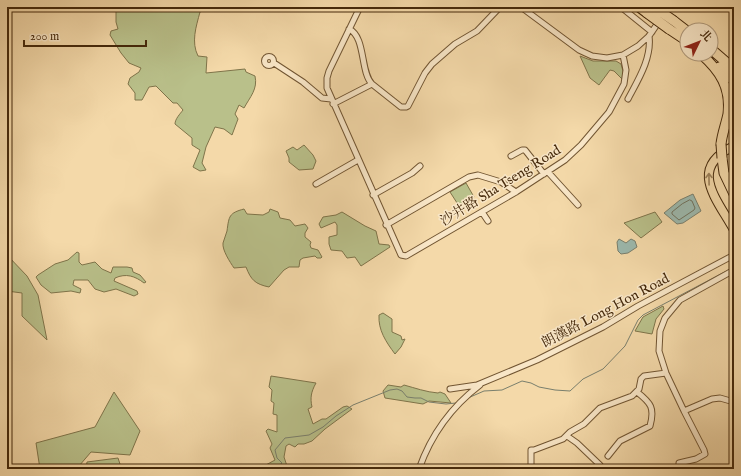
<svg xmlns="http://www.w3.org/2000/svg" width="741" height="476" viewBox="0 0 741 476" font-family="'IM FELL English','Noto Serif TC',serif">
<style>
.green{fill:#b9c08a;stroke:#7f744a}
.water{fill:#9cb9ae;stroke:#797f6d}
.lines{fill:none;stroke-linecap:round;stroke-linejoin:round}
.shore{stroke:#70715c;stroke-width:1}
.stream{stroke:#797f6d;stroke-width:1}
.street-casing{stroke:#715532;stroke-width:7}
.primary-casing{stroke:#45290b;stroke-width:10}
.highway-casing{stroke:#45290b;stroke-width:11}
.street{stroke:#f8e6c7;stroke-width:5}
.primary{stroke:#f4d9a9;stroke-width:8}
.highway{stroke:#f4d9a9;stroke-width:9}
.highway-bridge-casing{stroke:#45290b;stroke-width:11;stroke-linecap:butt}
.highway-bridge{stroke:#f4d9a9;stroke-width:9}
.oneway{stroke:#9c815a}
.labels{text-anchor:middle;stroke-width:3;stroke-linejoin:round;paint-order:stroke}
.street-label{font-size:14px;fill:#45290b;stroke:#f8e6c7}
</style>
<rect width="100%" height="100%" fill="#f4d9a9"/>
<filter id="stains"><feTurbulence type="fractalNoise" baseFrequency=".005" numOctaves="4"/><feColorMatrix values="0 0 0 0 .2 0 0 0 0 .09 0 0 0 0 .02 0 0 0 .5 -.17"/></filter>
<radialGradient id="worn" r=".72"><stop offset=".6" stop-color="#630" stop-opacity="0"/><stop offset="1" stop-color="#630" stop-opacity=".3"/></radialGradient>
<path class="green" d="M116,7h93l-9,5c-4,15 -9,30 -2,44l9,1 -1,16 39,-4 1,3 9,4c3,13 -5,21 -11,32l-5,-3 -4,9 3,5 -6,16 -8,-6 -9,-2 -9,20 -4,16 4,7 -6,1 -7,-4 7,-17 -8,-5v-7l-17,-14c0,-5 5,-10 8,-14l-6,-7h-4l-17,-17 -7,1 -7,13h-7v-7l-7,-9 2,-6 9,-6 2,-4 -12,-5 -8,-10 -11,-18 1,-4 7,-2 -2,-7z
M580,56l13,5h23l5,3 2,7v9l-9,-9 -4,-1 -11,15 -9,-7z
M304,145l9,10 3,6 -3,8 -14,1 -10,-8v-4l-3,-7 7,-4 4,3z
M466,183l8,14 -15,9 -9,-14z
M244,209l3,5 16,1 6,-3 1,-3 8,3 2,6 10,2 5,6 10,-2 3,4 -3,5v4l6,5 -1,3 1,3 7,2 4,7 -1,1h-4l-2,-2 -12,2 -3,2 -1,7h-10l-5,3 -15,17c-14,-3 -18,-7 -23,-20l-12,1c-4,-6 -12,-18 -11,-25 1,-4 3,-8 4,-12 2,-15 2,-18 17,-22z
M342,212l23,14 11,5 3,13 10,1 1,2 -29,19 -6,-9 -8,1 -5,-7 -11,-1 -2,-6v-7l8,-2v-10l-2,-3 -14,6 -2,-4 4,-7 13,-2z
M655,212l7,10 -21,16 -17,-15z
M77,252l2,1v9l3,3 13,-3 7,7 9,4 2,-6h14l5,1 1,4 7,3 6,7 -2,1c-9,-7 -18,-10 -29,-5l-1,3 23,10 1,3 -4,2 -18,-7 -12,3 -9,-3 -7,-9h-14l-1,5 8,4 -1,4 -9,-2 -20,2 -10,-8 -5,-8 2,-2 17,-11 13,-4z
M7,255l20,21 11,19 9,45 -25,-24v-23l-15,-2z
M663,306l1,3 -8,10 -4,15 -17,-3 8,-14z
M383,313l9,6v13l9,4 1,4 3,-1 -4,8 -6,7c-9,-12 -17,-24 -16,-39z
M271,376l45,7c-5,9 -6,15 -4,24l-4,2 5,15 9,-5h4l17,-12 4,-1 5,3 -27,20 -13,12 -8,3h-6l-3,3 -6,-3 -3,2 -2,11 4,12h-23l-1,-3 11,-6 -5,-12 2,-4 -6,-13 2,-2 9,3v-17l-4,-1 1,-11 -3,-2 1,-11 -3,-3z
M388,385l13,2 3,-2c11,3 22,7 34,8l2,-1 5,2 6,9 -22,-2 -6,3 -38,-6 -2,-7z
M114,392l26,39 -10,24 -39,-3 -12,14 -1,3h-38l-4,-26 59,-16z
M118,458l3,9 -1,2h-34l1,-7z"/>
<path class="water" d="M693,194l8,17 -18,12 -6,1 -13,-11 16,-13z
M619,239l7,4 5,-4 4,2 2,6 -9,6 -7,1 -3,-3 -1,-9z"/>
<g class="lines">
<path class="shore" d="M690,200l2,1 3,7 -1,2 -15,10 -7,-6v-2l10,-8z"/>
<path class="stream" d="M468,398l16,-7 18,-1 20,-9 9,2 8,4 16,3 15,1 13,-12 20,-10 22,-23 13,-26 5,-5 91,-48
M264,469l13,-2 5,-4 -5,-5 -2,-8 10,-12 24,-3 14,-8 13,-11 17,-11 37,-15 7,-1 5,2 5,6 8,1h6l8,4 17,2 10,-1"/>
<g class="street-casing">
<path id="street" d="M360,7l-31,64 -2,7v10l74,167 5,1 110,-64 49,-32 16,-15 28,-33 15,-28 2,-14 -3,-15
M521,7l58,43 13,6 15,2 16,-3 15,-9 11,-10 20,-29
M621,7l31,25
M264.5 61a4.5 4.5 0 1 1 9 0a4.5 4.5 0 1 1-9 0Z
M274,63l29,19 19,16 9,1
M372,84l29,23h5l2,-1 17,-33 7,-9 23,-20 22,-13 23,-24
M628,99c10,-19 24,-41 21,-63
M333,104l39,-20c-12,-12 -6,-47 -23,-55
M511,156l11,-6h3l19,24
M548,172l30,33
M316,184l42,-24
M373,195l39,-22 8,-7
M482,212l6,9
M386,225l83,-48 9,-2 23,7 15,10
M450,389l27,-4 60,-25 66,-33 35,-21 96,-51
M684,411l28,-12 8,-1 14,4
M567,436l10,7 23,22
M608,456l12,-15 30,-15c5,-18 1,-23 -13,-34
M419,469c12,-34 32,-62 61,-84
M531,469v-19h3l29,-11 7,-7 14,-8 16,-16 32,-12 7,-7 2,-10 3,-3 22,-3
M679,469v-6l17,-4 9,-5 -1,-4 -20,-39 -18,-38 -7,-22 1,-20 5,-13 15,-18 54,-30"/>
</g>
<g class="primary-casing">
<path id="primary" d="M734,146c-47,22 -17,53 0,84"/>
</g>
<g class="highway-casing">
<path id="highway" d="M639,7l8,6
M674,21l13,10
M669,29l18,12
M711,49l23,20
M701,54c19,17 30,33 27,60 -2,10 -6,20 -7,30
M719,67l15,14
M722,158l2,15 10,21"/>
</g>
<use href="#street" class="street"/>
<use href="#primary" class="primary"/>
<use href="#highway" class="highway"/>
<g class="highway-bridge-casing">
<path id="highway-bridge" d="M654,7l20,14
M647,13l22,16
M721,144l1,14"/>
</g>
<use href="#highway-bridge" class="highway-bridge"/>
</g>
<defs><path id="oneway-shaft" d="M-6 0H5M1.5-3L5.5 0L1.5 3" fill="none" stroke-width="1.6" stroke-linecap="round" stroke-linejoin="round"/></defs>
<use class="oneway" href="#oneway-shaft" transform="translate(709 179) rotate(-91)"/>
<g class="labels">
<g class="street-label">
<text transform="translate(500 185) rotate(-32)" y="5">沙井路 Sha Tseng Road</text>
<text transform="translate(605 310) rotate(-28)" y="5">朗漢路 Long Hon Road</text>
</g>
</g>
<rect width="741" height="476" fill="none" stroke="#f4d9a9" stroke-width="24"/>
<rect x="8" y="8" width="725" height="460" fill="none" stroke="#45290b" stroke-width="2"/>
<rect x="12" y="12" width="717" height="452" fill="none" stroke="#45290b"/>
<g transform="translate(699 42) rotate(47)"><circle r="19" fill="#f8e6c7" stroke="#b09a7c"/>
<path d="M0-3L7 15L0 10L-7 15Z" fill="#8f2418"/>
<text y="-6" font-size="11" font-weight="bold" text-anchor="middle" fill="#45290b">北</text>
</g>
<path d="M24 40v6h122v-6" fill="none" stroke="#45290b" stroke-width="2"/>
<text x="30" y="40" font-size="12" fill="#45290b" stroke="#f8e6c7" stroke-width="3" paint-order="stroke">200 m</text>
<rect width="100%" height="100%" filter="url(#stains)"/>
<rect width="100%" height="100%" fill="url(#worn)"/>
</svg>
